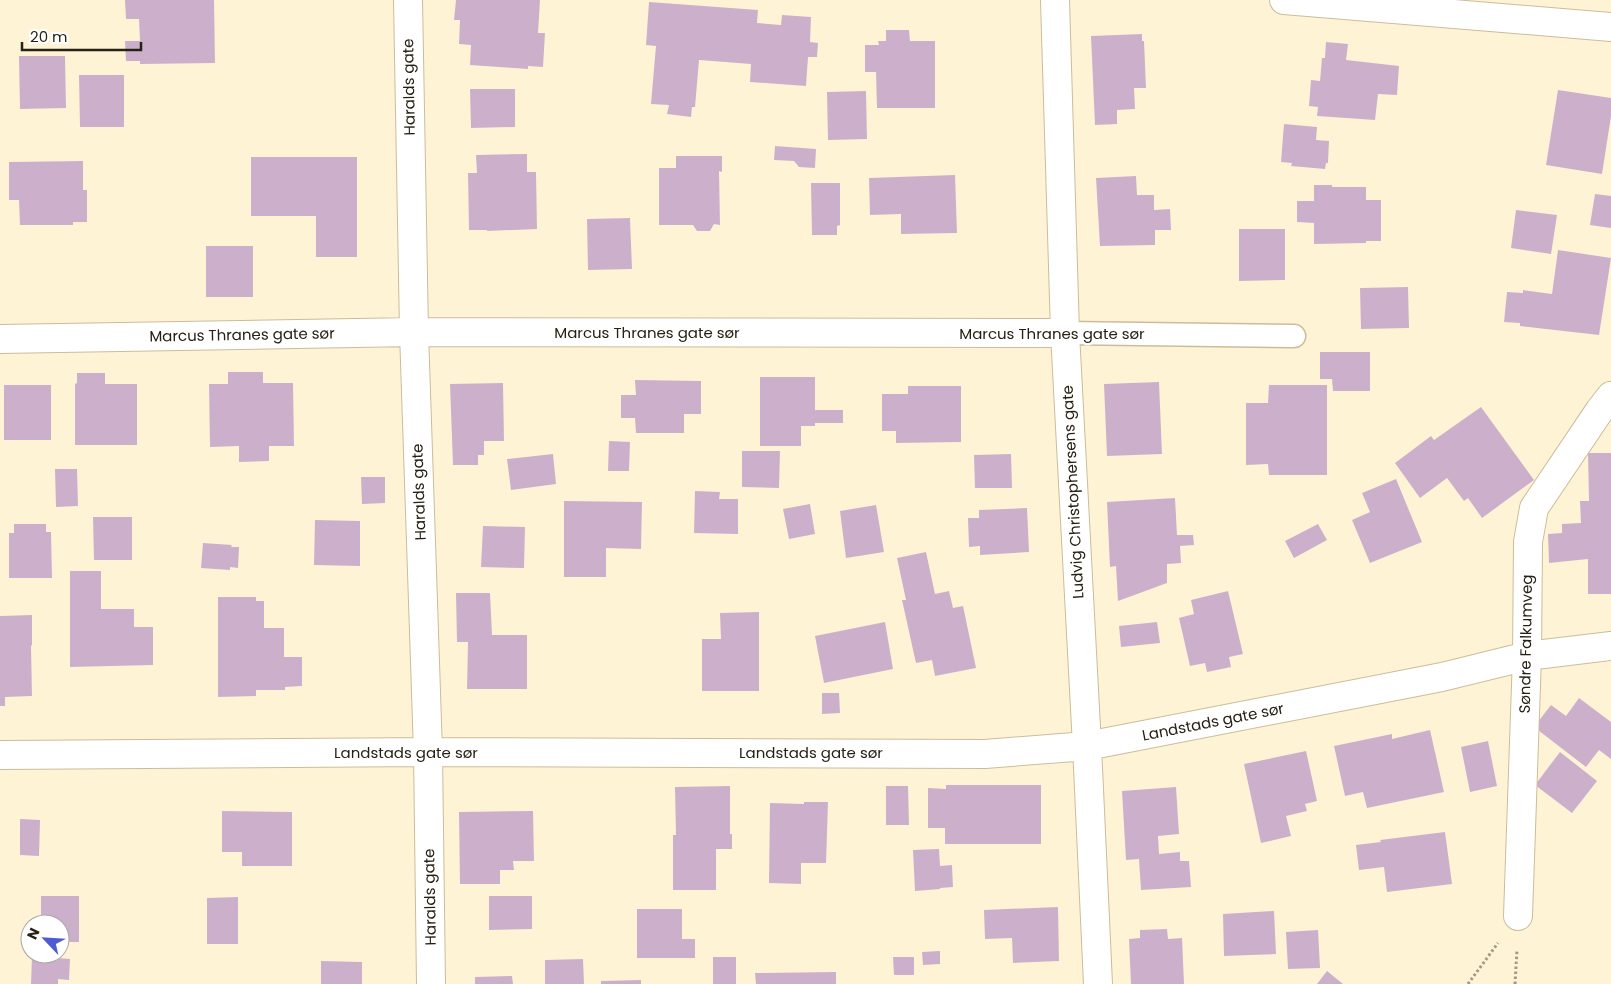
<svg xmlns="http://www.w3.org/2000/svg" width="1611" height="984" viewBox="0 0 1611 984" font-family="Poppins,sans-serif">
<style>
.building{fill:#ccb0cb}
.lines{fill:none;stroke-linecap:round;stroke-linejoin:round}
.lane-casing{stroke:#cbbd9a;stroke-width:25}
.street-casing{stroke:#cbbd9a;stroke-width:30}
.path{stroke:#a29983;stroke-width:3;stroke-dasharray:2.5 2.5;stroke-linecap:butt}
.lane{stroke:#fff;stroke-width:22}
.street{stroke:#fff;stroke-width:28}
.labels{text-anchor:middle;stroke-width:5;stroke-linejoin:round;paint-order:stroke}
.street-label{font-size:15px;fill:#262114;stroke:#fff}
</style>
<rect width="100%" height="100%" fill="#fff3d6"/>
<path class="building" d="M125,0h89l1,63 -75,1v-3h-14l-1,-20h15l-1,-22h-13z
M456,0h84l-2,33h7l-2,34 -15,-1v3l-58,-4 1,-20 -12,-1 1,-24h-6z
M649,2l109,8 -1,13 24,2 1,-10 29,2 -1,25 8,1 -1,14h-9l-2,29 -56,-4 1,-18 -52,-4 -4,47h-3l-1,10 -24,-3 2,-9 -18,-1 5,-58 -10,-1z
M886,30h23l1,11h25v67h-58l-1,-36h-11v-27h14l-1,-4h8z
M1142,34v7h2l2,47h-12l1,21 -18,1v14l-22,1 -4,-89z
M1326,42l22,2 -2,16 53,6 -2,29 -19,-1 -3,26 -58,-4 1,-9 -9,-1 2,-26 9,1 2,-23h3z
M19,56h46l1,52 -46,1z
M79,75h45v52h-44z
M470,89h45v38l-44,1z
M1558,90l53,8v18l-9,58 -56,-9z
M866,91l1,48 -39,1 -1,-48z
M1284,124l33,3 -1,13 13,1 -1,22h-2l-1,6 -34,-3 1,-3 -11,-1z
M775,146l41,3 -1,19 -16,-1 -5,-6 -20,-1z
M527,154v18h9l1,57 -50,2v-1h-18l-1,-57h9l-1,-18z
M676,156h46v16l-3,-1 1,54 -6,-1 -4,7h-13l-4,-6h-34v-57h17z
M251,157h106v100h-41v-41h-65z
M83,161v29h4v32h-14v3h-53l-1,-25h-10v-38z
M955,175l2,58 -56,1v-20l-31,1 -1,-37z
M1136,176l1,19h17v15l16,-1 1,21h-16v15l-55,1 -4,-68z
M811,183h29v42l-3,1v9h-25z
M1314,185h18v2h34v13h15v41h-15v2l-52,1v-21l-17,-1v-21h17z
M1595,194l16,2v32l-21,-3z
M1516,210l41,5 -6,39 -40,-6z
M630,218l2,51 -44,1 -1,-51z
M1239,229h46v51l-46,1z
M206,246h47v51h-47z
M1558,250l53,8 -12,77 -79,-9v-3l-16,-1 3,-30 16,1v-3l29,4z
M1408,287l1,41 -48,1 -1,-41z
M1320,352h50v39h-37l-1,-12h-12z
M228,372h35v11h30l1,63h-25v15l-30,1v-16l-29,1 -1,-63h19z
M77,373h28v11h32v61h-62v-61l2,-1z
M760,377h55v33h28v13h-28v3h-14v20h-41z
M635,380l66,1v33h-17v19h-48l-1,-15h-14v-23h15z
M1159,382l3,72 -55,2 -3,-72z
M503,383l1,58h-20v14h-6v10h-25l-3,-81z
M4,385h47v55h-47z
M1269,385h58v90h-58l-1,-11 -22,1v-62h22z
M908,386h53v56l-65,1v-12h-14v-37h26z
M1481,407l53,73 -52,38 -14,-20 -4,3 -17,-23 -27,20 -25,-35 36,-27 3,4z
M609,441l21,1 -1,29h-21z
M742,451h38l-1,37 -37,-1z
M1588,453h23v141h-23v-35l-39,4 -1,-29 14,-1v-9l19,-1 -1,-22h9z
M553,454l3,30 -45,6 -4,-31z
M1011,454l1,34h-37l-1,-33z
M55,469h22l1,37 -22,1z
M361,477h24v26l-23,1z
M1396,479l26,63 -52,21 -18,-43 18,-8 -8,-19z
M695,491l25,1 -1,7h19v35l-44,-1z
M1175,498l2,37h16l1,10 -14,1 1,17 -14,1v19l-49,18 -2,-35 -6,1 -3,-65z
M564,501l78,1 -1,47 -35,-1v29h-42z
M810,504l5,30 -26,5 -6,-30z
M876,505l8,47 -38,6 -6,-47z
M1027,508l2,44 -49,3v-9l-11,1 -1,-29h11v-8z
M93,517h39v43h-38z
M315,520l45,1v45l-46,-1z
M14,524h32v8h5l1,46h-43v-45h5z
M1318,524l9,16 -33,18 -9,-17z
M483,526l42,1 -1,41 -43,-1z
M203,543l29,2 -1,2h8l-1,21 -8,-1v3l-29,-2z
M926,552l9,42 14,-3 4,17 10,-2 13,62 -41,8 -3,-16 -16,3 -14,-63h4l-9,-42z
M70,571h31v38h33v18h19v38l-83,2z
M1228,591l15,63 -14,3 2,10 -24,5 -2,-9 -15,3 -11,-48 15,-4 -3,-14z
M456,593h34l2,42h35v54h-60l1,-47h-11z
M218,597h38v4h8v27h20v29h18v29l-17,1v3h-29v6l-38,1z
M759,612v79h-57v-52h19l-1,-26z
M32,615v30l-1,1 1,50 -27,1v9h-5v-90z
M885,622l8,47 -69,14 -9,-47z
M1157,622l3,21 -39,4 -2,-21z
M822,693h17l1,20 -18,1z
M1579,698l32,24v37l-12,-9 -13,17 -52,-40 17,-22 15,11z
M1430,730l14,62 -77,16 -4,-16 -18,4 -11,-50 58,-12v5z
M1488,741l9,45 -27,6 -9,-45z
M1306,751l11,50 -12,3 2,7 -21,5 5,20 -30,7 -17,-79z
M1560,752l37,29 -25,32 -37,-28z
M946,785h95v59h-96v-16h-17v-40l18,1z
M730,786v48h2v15h-16v41h-43v-55h3l-1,-48z
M886,786h22l1,39h-23z
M1176,787l3,47 -21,2 1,18 21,-2v9h9l2,26 -50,3 -2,-31 -13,1 -4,-69z
M804,802h24l-2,61h-25v21l-32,-1 1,-80 34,1z
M222,811l70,1v54h-50v-14h-20z
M533,811l1,50h-21l1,9h-14v14h-40l-1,-72z
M20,819l20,1 -1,36 -19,-1z
M1445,832l7,52 -65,8 -3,-25 -25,3 -3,-25 25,-3 -1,-2z
M939,849l1,17 12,-1 1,22 -13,1v1l-25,2 -2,-41z
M41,896h38v46h-19v-18h-19z
M489,896h43v33l-43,1z
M238,897v47h-31v-46z
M1058,907l1,54 -46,2 -1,-25 -27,1 -1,-29z
M637,909h45v30h13v19h-58z
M1274,911l2,43 -52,2 -1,-42z
M1167,929l1,10 14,-1 2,46h-53l-2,-45 11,-1v-8z
M1318,930l2,38 -32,1 -2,-37z
M940,951v13l-17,1 -1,-13z
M32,956l38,3 -1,21 -11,-1v5h-27z
M713,957h23v27h-23z
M893,957h21v18h-20z
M583,959l1,25h-39v-24z
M321,961l41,1v22h-41z
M1327,971l16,13h-26z
M836,972v12h-80l-1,-11z
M512,976l1,8h-38v-7z
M641,980v4h-40v-3z"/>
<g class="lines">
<g class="lane-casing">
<path id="lane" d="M1065,333l229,3"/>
</g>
<g class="street-casing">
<path id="street" d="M408,0l6,332 14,420 3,232
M1055,0l10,333 22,413 11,238
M1284,0l327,27
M0,339l414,-7 651,1
M0,755l428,-3 557,2 102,-8 355,-69 85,-21 84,-10
M1518,916l9,-260 1,-114 6,-34 66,-98 11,-14"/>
</g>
<path class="path" d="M1468,984l30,-41
M1515,984l2,-34"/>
<use href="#lane" class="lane"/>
<use href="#street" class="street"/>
</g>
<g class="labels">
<g class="street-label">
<text transform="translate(409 87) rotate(-91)" y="5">Haralds gate</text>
<text x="647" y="338">Marcus Thranes gate sør</text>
<text x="1052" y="339">Marcus Thranes gate sør</text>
<text transform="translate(242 335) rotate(-1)" y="5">Marcus Thranes gate sør</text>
<text transform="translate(419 492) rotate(-92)" y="5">Haralds gate</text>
<text transform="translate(1073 492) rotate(-93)" y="5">Ludvig Christophersens gate</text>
<text transform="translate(1526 644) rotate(-89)" y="5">Søndre Falkumveg</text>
<text transform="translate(1213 722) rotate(-11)" y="5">Landstads gate sør</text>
<text x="406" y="758">Landstads gate sør</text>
<text x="811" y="758">Landstads gate sør</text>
<text transform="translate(430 897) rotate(-91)" y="5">Haralds gate</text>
</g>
</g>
<g transform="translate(45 939) rotate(295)"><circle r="24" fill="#ffffff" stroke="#a8a6a1"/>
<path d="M0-4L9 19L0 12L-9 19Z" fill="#4e5bd1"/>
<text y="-8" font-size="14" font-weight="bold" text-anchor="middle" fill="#262114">N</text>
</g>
<path d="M22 42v8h119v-8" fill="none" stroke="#262114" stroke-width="2.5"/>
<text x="30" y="42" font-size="15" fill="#262114" stroke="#ffffff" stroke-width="4" paint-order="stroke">20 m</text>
</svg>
